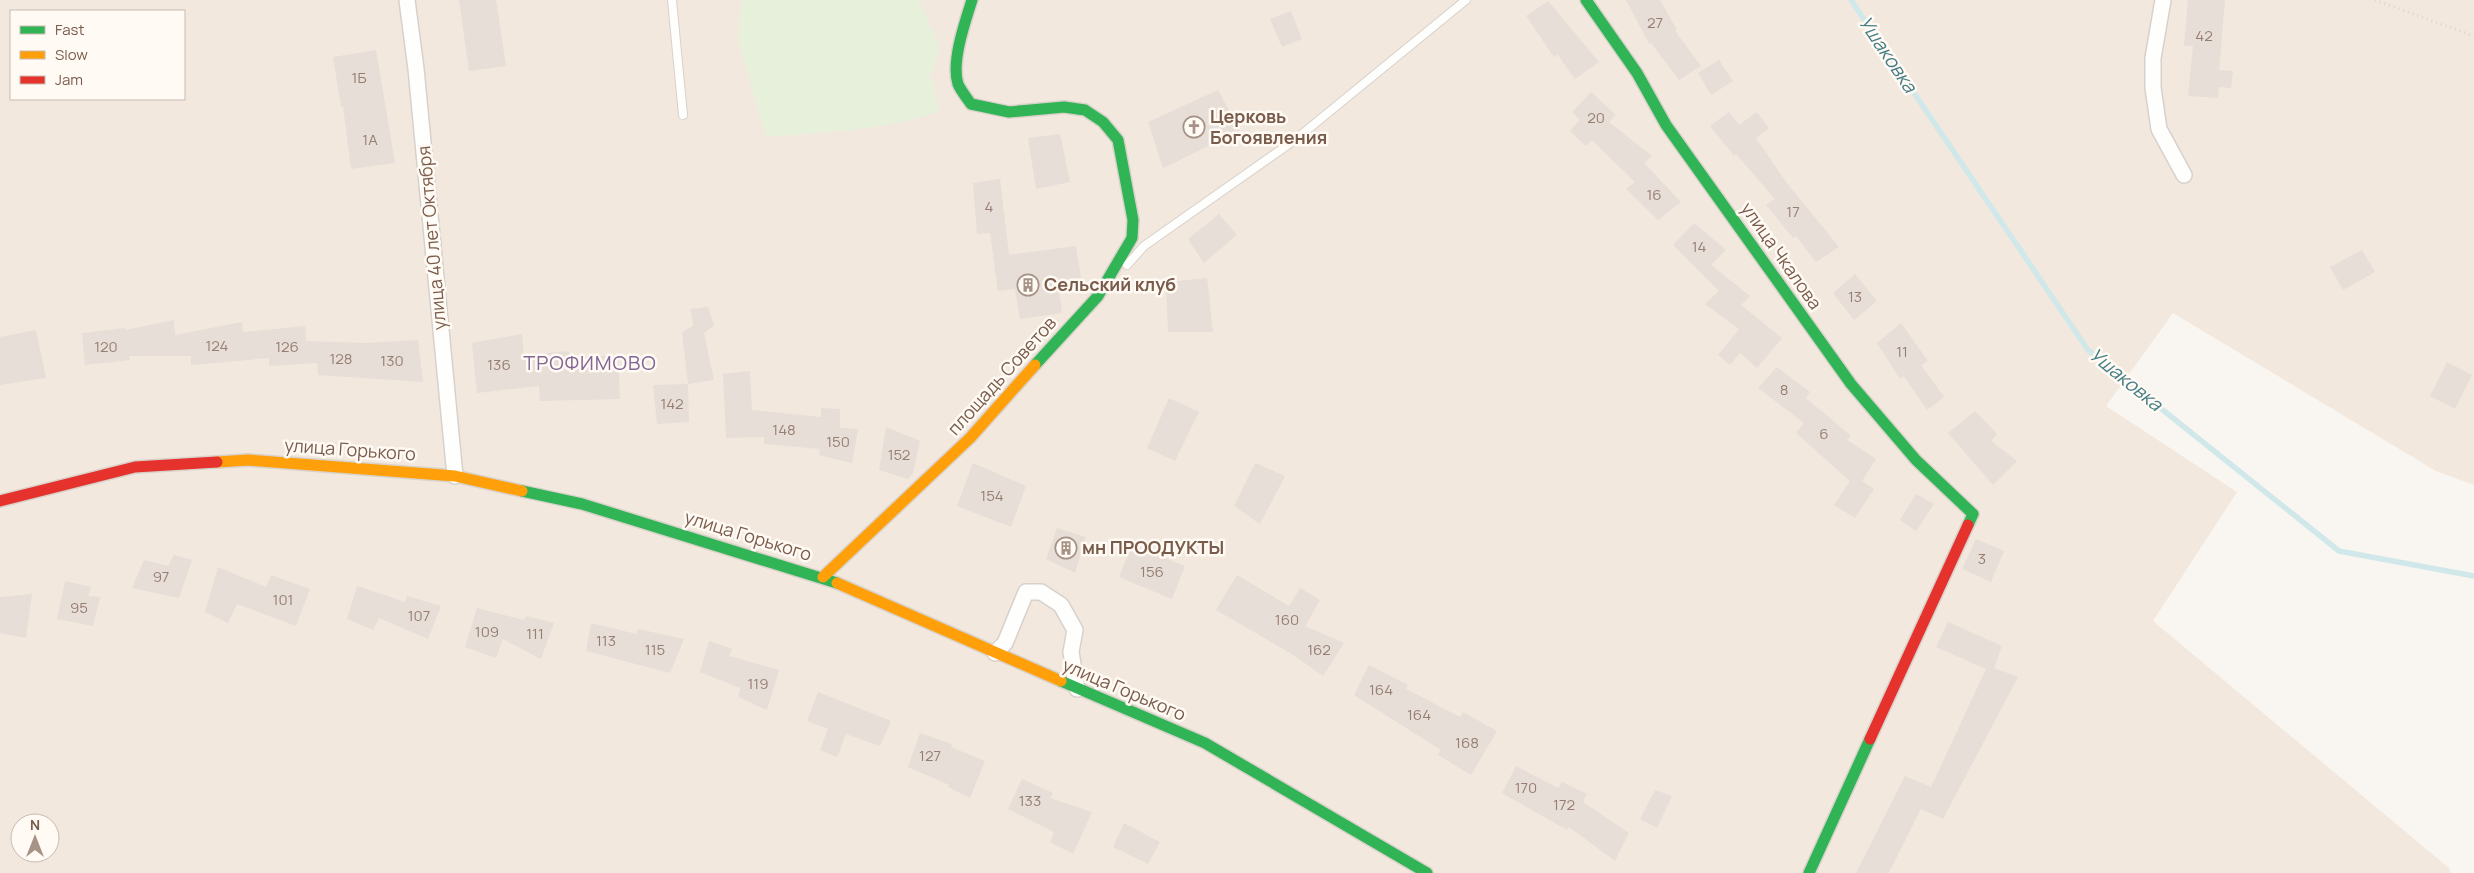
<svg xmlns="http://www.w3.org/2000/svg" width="2474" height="873" viewBox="0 0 2474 873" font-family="Manrope,sans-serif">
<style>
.residential{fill:#f2e8de;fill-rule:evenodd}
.green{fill:#e7f0db}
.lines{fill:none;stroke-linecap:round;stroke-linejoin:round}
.stream{stroke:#d0e8ea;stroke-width:5.5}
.building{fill:#e6ded7}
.lane-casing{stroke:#d7d1cb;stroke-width:10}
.street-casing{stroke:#d7d1cb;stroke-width:18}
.fast-casing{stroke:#d9d2cb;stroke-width:14}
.slow-casing{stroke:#d9d2cb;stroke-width:14}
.jam-casing{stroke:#d9d2cb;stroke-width:14}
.path{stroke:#dcd5d0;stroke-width:3;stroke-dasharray:1 4;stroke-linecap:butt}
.lane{stroke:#fefefd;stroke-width:8}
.street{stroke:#fefefd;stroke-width:15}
.fast{stroke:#30b455;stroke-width:11}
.slow{stroke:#ff9f0a;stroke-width:11}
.jam{stroke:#e5322d;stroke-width:11}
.labels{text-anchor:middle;stroke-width:5;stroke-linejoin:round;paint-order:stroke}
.number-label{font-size:15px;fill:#977e72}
.poi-label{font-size:18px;font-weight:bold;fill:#7a5c4d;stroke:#fffaf3;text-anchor:start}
.street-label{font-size:18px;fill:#7a5c4d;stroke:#fffaf3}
.water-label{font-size:19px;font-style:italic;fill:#437c86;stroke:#fffaf3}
.quarter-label{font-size:20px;letter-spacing:1px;fill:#846695;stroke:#fffaf3}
</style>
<rect width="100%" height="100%" fill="#f9f5f0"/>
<path class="residential" d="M0,0h2474v485l-38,-14 -263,-158 -67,93 131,86 -84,129 296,247 2,5h-2451zM11,11h173v88h-173zM20,823h30v30h-30z"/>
<path class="green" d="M741,0h178l21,49 -10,26 10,36c-55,20 -116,21 -174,26l-28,-96z"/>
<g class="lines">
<path class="stream" d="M1851,0l237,350 251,201 135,25"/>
</g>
<path class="building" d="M459,0h37l10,66 -37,5z
M1626,0h34l17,30 -2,1 26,35 -22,14 -28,-37 -2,1z
M2188,0h37l-6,70 14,1 -2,17 -12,-1 -1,11 -30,-2 5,-50h-9z
M1548,1l51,61 -24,17 -18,-25 -3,3 -28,-41z
M1291,11l11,28 -20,8 -12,-28z
M376,50l19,113 -44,6 -8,-63 -2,1 -8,-50z
M1719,60l14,21 -22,14 -13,-22z
M1218,90l22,41 -77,37 -15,-46z
M1591,92l25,23 -7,7 43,34 -8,7 37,39 -23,18 -32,-31 9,-7 -43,-42 -6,6 -16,-15 10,-11 -8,-8z
M1729,112l10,13 18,-13 12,16 -13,10 30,44 53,65 -23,15 -20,-26 -3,2 -27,-33 9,-6 -39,-45 -2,2 -24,-30z
M1060,134l10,48 -34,7 -8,-51z
M1000,179l9,76 67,-9 5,32 -23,4 4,31 -42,6 -5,-30 -17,2 -8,-58 -13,1 -4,-51z
M1219,214l18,21 -33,28 -16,-24z
M1694,223l32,27 -15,15 39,31 -9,9 41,33 -25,30 -17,-15 -10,12 -12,-10 21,-26 -34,-25 14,-13 -46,-46z
M2362,250l13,22 -32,18 -13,-23z
M1855,274l22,27 -23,19 -21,-27z
M1207,278l6,54h-45l-2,-50z
M708,307l6,18 -10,8 10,47 -26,4 -6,-52 11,-6 -2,-17z
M174,320l1,15 67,-13 1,10 62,-6 1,15 59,2 53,-3 5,42 -105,-7 -1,-12 -48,3v-8l-78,7v-9h-62l1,4 -45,5 -3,-32 43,-5v2z
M1901,323l27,38 -7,4 23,32 -17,13 -23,-34 -4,3 -23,-36z
M36,330l10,48 -46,7v-48z
M522,334l2,21 45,-4 1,5h48l2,43 -80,2 -1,-15 -62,7 -5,-50z
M2447,362l25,13 -17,34 -25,-13z
M1777,367l33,25 -4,6 45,38 -4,4 29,19 -14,22 12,8 -19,29 -21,-13 16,-24 -54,-48 8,-10 -46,-35z
M750,371l2,39 69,7v-9l19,1v19l18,1 -6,34 -33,-8 1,-6 -56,-5v-7l-38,1 -3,-64z
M688,384l1,38 -32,2 -4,-39z
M1169,398l30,14 -24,49 -28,-13z
M1975,411l22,23 -6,7 26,20 -24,24 -45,-52z
M886,427l34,14 -7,32 -5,6 -29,-9z
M973,463l53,23 -15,41 -54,-21z
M1255,463l30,13 -25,48 -26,-18z
M1916,494l18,10 -18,27 -16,-11z
M1057,528l29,9 -11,36 -29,-14z
M1976,539l28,12 -13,31 -29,-13z
M1132,545l53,21 -13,33 -53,-22z
M174,555l18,5 -13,38 -47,-10 12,-28 24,6z
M218,567l48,20 5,-12 39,14 -14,37 -59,-22 -9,19 -23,-11z
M1237,575l52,31 11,-18 20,12 -15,26 39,17 -21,33 -28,-20 -79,-46z
M65,581l26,6 -3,9 12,1 -7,29 -36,-7z
M357,586l48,16 2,-6 34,10 -13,33 -49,-21 -6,12 -26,-11z
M32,594l-6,44 -26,-5v-36z
M477,608l47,12 2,-4 28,7 -13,36 -38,-20 -7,19 -31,-11z
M1948,622l54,24 -8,22 24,9 -75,142 -22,-10 -32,64h-33l49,-97 26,11 55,-118 -50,-22z
M591,623l45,11 2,-5 46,10 -14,34 -84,-22z
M709,641l23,8 -3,7 50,14 -12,40 -29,-13 2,-9 -40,-16z
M1369,665l39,20 -2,4 54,28 3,-5 34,19 -26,44 -33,-20 3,-5 -87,-55z
M818,692l73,29 -11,25 -34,-12 -9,23 -17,-7 8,-21 -21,-8z
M920,733l32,11 -1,3 34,14 -15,37 -22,-11 1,-2 -41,-18z
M1516,766l42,22 4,-6 25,12 -4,8 46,31 -14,28 -46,-34 -2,3 -65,-37z
M1022,779l31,14 -3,5 42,14 -19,42 -23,-12 4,-10 -46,-23z
M1655,790l17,6 -15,32 -17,-9z
M1124,823l36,19 -12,22 -35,-17z"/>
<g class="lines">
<g class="lane-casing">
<path id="lane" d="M672,0l11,115
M1127,265l17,-19 152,-107 170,-139"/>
</g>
<g class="street-casing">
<path id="street" d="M407,0l9,69 39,407
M2163,0l-10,58v30l6,41 25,46
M995,653l10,-10 21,-51h15l20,13 14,25 -4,22 6,37"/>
</g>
<g class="fast-casing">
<path id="fast" d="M972,0c-7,22 -21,62 -14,84 3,7 9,14 13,20l38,8 55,-5 21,3 18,12 15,18 15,80 -1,18 -34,58 -63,69
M1586,0l51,73 29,52 185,259 65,76 57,54 -5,11
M522,491l60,13 255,79
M1061,681l144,62 222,130
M1809,873l61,-134"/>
</g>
<g class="slow-casing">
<path id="slow" d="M217,462l31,-2 207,16 67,15
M823,577l147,-139 65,-73
M837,583l224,98"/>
</g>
<g class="jam-casing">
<path id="jam" d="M0,501l135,-34 82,-5
M1870,739l98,-214"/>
</g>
<path class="path" d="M2375,0l99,36"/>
<use href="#lane" class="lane"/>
<use href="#street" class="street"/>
<use href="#fast" class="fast"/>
<use href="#slow" class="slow"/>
<use href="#jam" class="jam"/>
</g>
<defs>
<g id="church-ring" transform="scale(1.125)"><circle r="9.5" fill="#fffaf3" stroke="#a69286" stroke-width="1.5"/><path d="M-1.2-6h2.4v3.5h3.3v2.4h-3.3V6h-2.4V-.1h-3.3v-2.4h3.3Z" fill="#a69286"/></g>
<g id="building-ring" transform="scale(1.125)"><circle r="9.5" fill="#fffaf3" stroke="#a69286" stroke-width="1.5"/><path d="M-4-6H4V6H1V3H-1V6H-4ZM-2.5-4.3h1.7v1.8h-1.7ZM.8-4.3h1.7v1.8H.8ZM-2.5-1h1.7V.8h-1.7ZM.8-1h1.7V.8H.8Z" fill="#a69286"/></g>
</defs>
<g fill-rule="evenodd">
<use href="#church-ring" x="1194" y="127"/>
<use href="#building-ring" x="1028" y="285"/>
<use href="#building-ring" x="1066" y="548"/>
</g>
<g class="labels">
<g class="number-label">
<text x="1655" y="28">27</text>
<text x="2204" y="41">42</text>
<text x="359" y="83">1Б</text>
<text x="1596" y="123">20</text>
<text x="370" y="145">1А</text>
<text x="1654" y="200">16</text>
<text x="989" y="212">4</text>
<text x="1793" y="217">17</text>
<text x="1699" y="252">14</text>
<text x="1855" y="302">13</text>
<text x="217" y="351">124</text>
<text x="106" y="352">120</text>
<text x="287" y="352">126</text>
<text x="1902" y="357">11</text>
<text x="341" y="364">128</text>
<text x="392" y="366">130</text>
<text x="499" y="370">136</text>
<text x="1784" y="395">8</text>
<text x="672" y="409">142</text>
<text x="784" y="435">148</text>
<text x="1824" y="439">6</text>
<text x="838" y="447">150</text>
<text x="899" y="460">152</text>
<text x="992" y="501">154</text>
<text x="1982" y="564">3</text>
<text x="1152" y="577">156</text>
<text x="161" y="582">97</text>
<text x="283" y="605">101</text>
<text x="79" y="613">95</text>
<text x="419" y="621">107</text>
<text x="1287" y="625">160</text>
<text x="487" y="637">109</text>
<text x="535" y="639">111</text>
<text x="606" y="646">113</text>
<text x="655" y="655">115</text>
<text x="1319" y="655">162</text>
<text x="758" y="689">119</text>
<text x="1381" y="695">164</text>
<text x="1419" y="720">164</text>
<text x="1467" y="748">168</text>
<text x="930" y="761">127</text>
<text x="1526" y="793">170</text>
<text x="1030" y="806">133</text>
<text x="1564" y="810">172</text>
</g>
<g class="poi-label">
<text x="1210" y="123">Церковь<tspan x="1210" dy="21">Богоявления</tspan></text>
<text x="1044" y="291">Сельский клуб</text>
<text x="1082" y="554">мн ПРООДУКТЫ</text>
</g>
<g class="street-label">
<text transform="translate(432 238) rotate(-95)" y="6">улица 40 лет Октября</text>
<text transform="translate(1781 256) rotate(55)" y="6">улица Чкалова</text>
<text transform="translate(1002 376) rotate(-48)" y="6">площадь Советов</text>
<text transform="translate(350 450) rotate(4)" y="6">улица Горького</text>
<text transform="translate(748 536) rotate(17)" y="6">улица Горького</text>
<text transform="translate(1124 690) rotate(23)" y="6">улица Горького</text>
</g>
<g class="water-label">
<text transform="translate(1888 54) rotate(56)" y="7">Ушаковка</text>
<text transform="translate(2126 379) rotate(39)" y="7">Ушаковка</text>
</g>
<g class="quarter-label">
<text x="590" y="370">ТРОФИМОВО</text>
</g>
</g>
<rect x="10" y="10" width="175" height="90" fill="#fffaf3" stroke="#cabbb1"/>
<rect x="20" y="26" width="25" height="8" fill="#30b455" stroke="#cabbb1"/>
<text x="55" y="35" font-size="15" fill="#7a5c4d">Fast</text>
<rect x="20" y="51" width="25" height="8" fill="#ff9f0a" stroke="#cabbb1"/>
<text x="55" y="60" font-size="15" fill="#7a5c4d">Slow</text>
<rect x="20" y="76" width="25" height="8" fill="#e5322d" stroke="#cabbb1"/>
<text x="55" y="85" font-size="15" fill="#7a5c4d">Jam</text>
<g transform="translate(35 838)"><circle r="24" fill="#fffaf3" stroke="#cabbb1"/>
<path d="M0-4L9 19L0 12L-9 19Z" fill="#a69286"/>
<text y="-8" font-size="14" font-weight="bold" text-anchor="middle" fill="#7a5c4d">N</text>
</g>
</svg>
